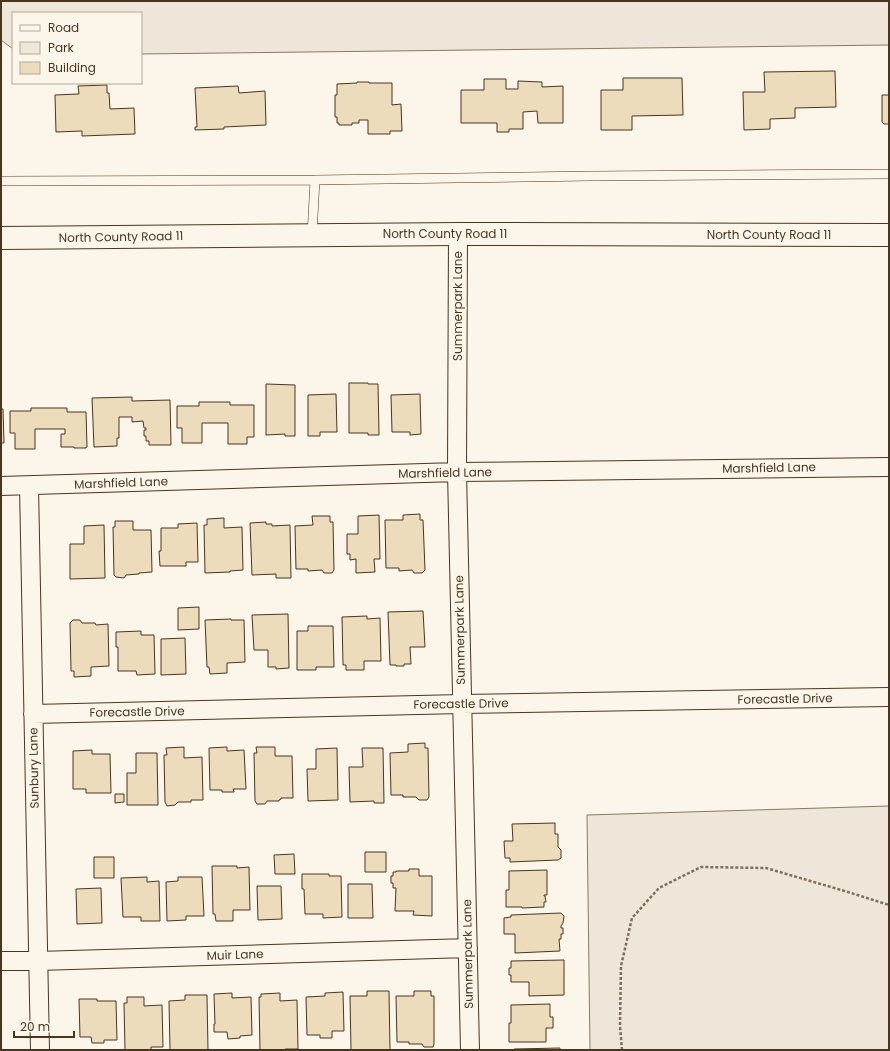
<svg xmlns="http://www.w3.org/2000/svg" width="890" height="1051" viewBox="0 0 890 1051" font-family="Poppins,sans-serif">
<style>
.green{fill:#ede6d9;stroke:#887966}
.building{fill:#ecdcbc;stroke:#4a3520}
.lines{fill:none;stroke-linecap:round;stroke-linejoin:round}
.service-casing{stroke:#4a3520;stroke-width:10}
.minor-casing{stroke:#4a3520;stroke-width:20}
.secondary-casing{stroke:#4a3520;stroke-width:24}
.path{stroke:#7f6f5c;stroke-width:2.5;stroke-dasharray:3 2;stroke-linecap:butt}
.service{stroke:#fbf6e9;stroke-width:9}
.minor{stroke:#fbf6e9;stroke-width:18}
.secondary{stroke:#fbf6e9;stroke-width:22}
.labels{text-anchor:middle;stroke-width:3;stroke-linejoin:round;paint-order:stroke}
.street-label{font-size:12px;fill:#4a3520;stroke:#fbf6e9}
</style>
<rect width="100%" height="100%" fill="#fbf6e9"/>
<path class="green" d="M1,1h888v44l-748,9v-41h-128v36l-12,-9z
M889,806v244h-299l-3,-235z"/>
<path class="building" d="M835,71l1,36 -41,1v10l-25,1v10l-26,1 -1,-38h22l-1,-20z
M623,78h59l1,37 -51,1v14h-31v-40h22z
M484,79h22v10h12v-8l24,1v5l21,-1v37h-25l-1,-12 -14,1v17h-14v3h-12v-9h-36v-33h23z
M357,82h12v1h23v22l9,-1 1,27h-12v3h-22v-14h-9v3h-7v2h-13v-2h-2v-6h-2v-22h2v-11l20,-1z
M107,85v8h2l1,16 24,-1 1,26 -53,2v-5l-26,1 -1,-37 24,-1 -1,-8z
M238,86l1,7 26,-2 1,34 -42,2v2l-29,1v-3h2l-2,-39z
M882,95h7v29h-5l-2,-2z
M349,383h19v1h10l1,51h-11v-2h-19z
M266,384l29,1v51h-10v-2l-19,1z
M336,394l1,38h-17v4h-12v-41z
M420,394l1,40 -11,1v-3h-18l-1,-37z
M132,397v4l38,-1 1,45h-22v-4h-3v-5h-2v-6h2v-2h-2l-1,-7 -11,1v-5h-13v21h-2v8l-23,1 -2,-49z
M199,402h31v3h24v32h-7v7h-19v-21h-26v20h-20v-15h-5v-22h22z
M31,408h36v4h19l1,35h-1v1h-12v-1h-13v-13h4v-5h-30v20h-20v-16h-5v-22h21z
M1,409h2l1,34h-3v1z
M420,514v6h3l2,50 -3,3h-8l-2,-3 -13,1v-3h-13l-1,-48h18v-5z
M379,515l1,44h-6l1,13 -19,1v-14l-6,1v-6h-3v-20h11v-18z
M312,516h18v6h3l1,48 -2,3h-8l-2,-3 -14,1v-2h-12l-1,-43 18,-1z
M224,518v10l18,-1 1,43 -13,1v1l-25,1 -1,-48h3v-6z
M115,521h18v9h18l1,42 -13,1v1l-13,1 -2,3 -8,-1 -2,-2 -1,-48h2z
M266,522v2h6v2l18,-1 1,53h-15v-4l-24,1 -2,-52z
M197,523l1,39h-12v4h-26l-1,-15h2v-23h17v-4z
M104,525l1,53 -35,1v-35h14v-18z
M199,607v22l-21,1v-22z
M423,611l2,36h-15l1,17h-7v2h-8v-1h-6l-2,-53z
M288,614l1,54 -13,1v-2h-8v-17h-14l-2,-35z
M367,616v3l13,-1 1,43h-17v9h-18v-5h-3l-1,-48z
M231,619v1h13l1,42 -18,1v10l-17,1 -1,-7h-2l-2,-47z
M73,620h7l2,3h13l1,2 12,-1 1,42 -18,1v9l-17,1v-6h-3l-1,-48z
M308,626h25l1,41h-18v3h-19v-39h11z
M141,631v4h13l1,39 -18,1 -1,-4h-18v-24h-2v-15z
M185,638l1,36 -25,1v-36z
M425,743v5h3l1,49 -2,3h-8l-3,-3h-13v-2h-12l-1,-42 18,-1v-8z
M184,747v11l18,-1 1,43h-12v2h-13l-3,3 -8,1 -2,-4 -1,-47h3l-1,-7z
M227,747v4l17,-1 2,39h-13l1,3h-12v-2h-12l-1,-42z
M256,747h19v9h17l1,42h-12v1l-2,1v1h-12l-2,3h-8l-2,-3 -1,-48h3z
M337,748l1,52 -30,1 -1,-32h9v-20z
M362,748h21l1,55h-10v-2l-24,1 -1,-35h14z
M92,750v4h18l1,39h-25v-4h-13v-38z
M136,753h21l1,52h-31v-32h9z
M115,794h9v8l-9,1z
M555,823v11h3v13l3,3v8l-3,2 -48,2v-4h-5l-1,-17h9l-1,-17z
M365,852h21v20h-21z
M294,854l1,20h-20l-1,-19z
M94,857h20v21h-20z
M212,866h25v2l12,-1 1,43h-17v11h-17l-1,-7h-2z
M409,869h10v7h13v40l-19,-1 1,-4h-19l1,-23h-3v-5h-2v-7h2v-4h3v-1h13z
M547,870v25h-3v1h1l1,6h-2v5l-22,1v-1h-16v-17h3v-19z
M302,874h27v2h12l1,41 -19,1v-4h-18l-1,-25h-2z
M147,877v5l12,-1 1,40h-19v-4h-18l-2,-39z
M178,877h24l2,39h-18v4l-19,1 -1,-39 12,-1z
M348,884h24l1,34h-25z
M257,886h24l1,33 -24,1z
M101,888l1,35 -25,1 -1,-35z
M561,913l3,3 -1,7 -2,3v2h2v6h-2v5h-2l1,12 -45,2v-19h-11v-16l7,-1v-2z
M564,960v35l-35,1v-14h-18v-7h-2v-7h2v-7z
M367,991h22l1,59h-39l-1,-54h17z
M414,991h17v5h3v48l-1,3h-9l-2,-3h-13v-2h-12l-1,-46h18z
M343,992l1,39h-12v7h-12v-3h-13l-1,-38 19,-1v-3z
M232,993v5l19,-1 1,38 -12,1v2l-12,1 -1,-7h-13v-8h1l-1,-30z
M280,993v8l17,-1 1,49h-13v1h-25l-1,-53h2v-3z
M185,995h22l1,55h-38l-1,-49 16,-1z
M127,997h17v9l18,-1 1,42h-12v3h-26l-1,-47h3z
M79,999h18v2h19l1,39h-13v3h-12l-1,-6h-11z
M550,1004v13h3v11h-7v14h-37v-19h2v-18z
M560,1048v2h-46v-1z"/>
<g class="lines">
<g class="service-casing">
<path id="service" d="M1,181l314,-1 276,-4 298,-2
M312,235l3,-55"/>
</g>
<g class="minor-casing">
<path id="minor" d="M458,234l-1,238 13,578
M1,486l456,-14 432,-5
M29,486l11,564
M33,714l429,-10 427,-7
M1,961h37l430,-13"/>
</g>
<g class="secondary-casing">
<path id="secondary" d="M1,238l457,-4 431,1"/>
</g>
<path class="path" d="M622,1050l-2,-24 1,-60 11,-48 27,-30 42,-21 65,1 82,24 41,13"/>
<use href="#service" class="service"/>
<use href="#minor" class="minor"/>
<use href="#secondary" class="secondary"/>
</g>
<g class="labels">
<g class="street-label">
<text x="445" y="238">North County Road 11</text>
<text x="769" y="239">North County Road 11</text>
<text transform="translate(121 237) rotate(-1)" y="4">North County Road 11</text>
<text transform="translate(458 306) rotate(-90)" y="4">Summerpark Lane</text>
<text transform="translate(769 468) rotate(-1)" y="4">Marshfield Lane</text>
<text transform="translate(445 473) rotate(-1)" y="4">Marshfield Lane</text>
<text transform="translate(121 483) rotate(-2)" y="4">Marshfield Lane</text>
<text transform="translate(460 630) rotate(-91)" y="4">Summerpark Lane</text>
<text transform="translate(785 699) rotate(-1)" y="4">Forecastle Drive</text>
<text transform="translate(461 704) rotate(-1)" y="4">Forecastle Drive</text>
<text transform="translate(137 712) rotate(-1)" y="4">Forecastle Drive</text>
<text transform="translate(34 768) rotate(-91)" y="4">Sunbury Lane</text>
<text transform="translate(468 954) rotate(-91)" y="4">Summerpark Lane</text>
<text transform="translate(235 955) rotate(-2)" y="4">Muir Lane</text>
</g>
</g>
<rect width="890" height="1051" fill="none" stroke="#4a3520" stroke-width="4"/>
<rect x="12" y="12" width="130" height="72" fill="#fbf6e9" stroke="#b4a999"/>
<rect x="20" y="25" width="20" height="6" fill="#fbf6e9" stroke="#b4a999"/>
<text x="48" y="32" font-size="12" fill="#4a3520">Road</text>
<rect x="20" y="42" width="20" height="12" fill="#ede6d9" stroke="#b4a999"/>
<text x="48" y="52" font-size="12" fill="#4a3520">Park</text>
<rect x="20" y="62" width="20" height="12" fill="#ecdcbc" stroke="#b4a999"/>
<text x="48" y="72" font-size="12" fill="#4a3520">Building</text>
<path d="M14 1031v6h60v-6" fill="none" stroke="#4a3520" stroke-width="2"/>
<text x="20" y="1031" font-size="12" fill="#4a3520" stroke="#fbf6e9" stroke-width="3" paint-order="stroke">20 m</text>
</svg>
